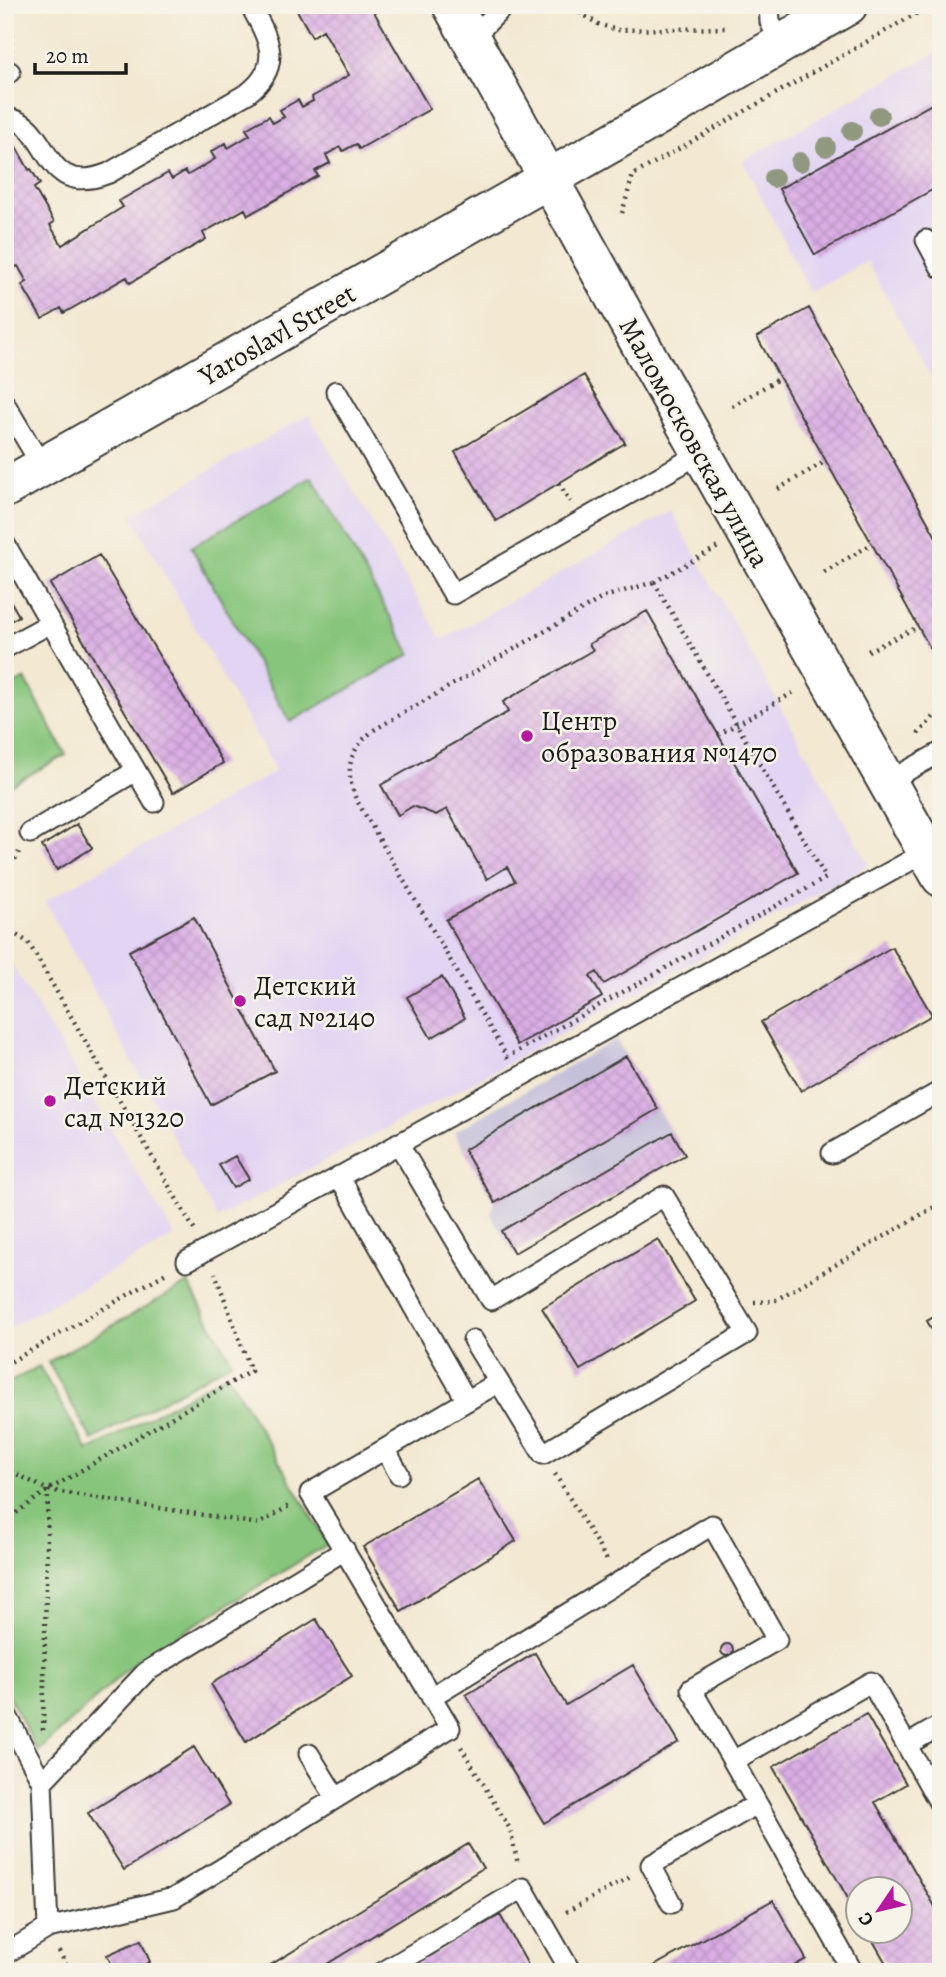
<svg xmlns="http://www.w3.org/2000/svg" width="946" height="1977" viewBox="0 0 946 1977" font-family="Alegreya,serif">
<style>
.built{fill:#e2d4f3}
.industrial{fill:#c5c0da}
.green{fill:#87c57c;stroke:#52704c;stroke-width:2}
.building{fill:url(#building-cross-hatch)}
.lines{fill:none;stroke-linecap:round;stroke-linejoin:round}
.lane-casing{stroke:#3c3b37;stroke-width:23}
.secondary-casing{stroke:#3c3b37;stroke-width:42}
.path{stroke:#3c3b37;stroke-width:4.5;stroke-dasharray:2 5;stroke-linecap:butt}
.lane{stroke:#fff;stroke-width:19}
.secondary{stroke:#fff;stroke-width:38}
.tree{fill:#919880}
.poi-dot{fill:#b5179e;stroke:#f7f3e8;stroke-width:2.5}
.labels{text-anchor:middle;stroke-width:5;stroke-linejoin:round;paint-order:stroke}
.street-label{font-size:28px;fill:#1c1c1c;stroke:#f7f3e8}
.poi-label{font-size:28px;fill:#1c1c1c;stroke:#f7f3e8;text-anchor:start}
</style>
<defs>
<pattern id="building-cross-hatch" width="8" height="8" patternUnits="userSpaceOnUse" patternTransform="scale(1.75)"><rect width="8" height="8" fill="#daaee4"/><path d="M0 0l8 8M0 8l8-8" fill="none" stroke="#ba95c3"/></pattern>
</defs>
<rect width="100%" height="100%" fill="#f7f3e8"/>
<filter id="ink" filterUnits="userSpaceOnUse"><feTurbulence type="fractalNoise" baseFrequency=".0143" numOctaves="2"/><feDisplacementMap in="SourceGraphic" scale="14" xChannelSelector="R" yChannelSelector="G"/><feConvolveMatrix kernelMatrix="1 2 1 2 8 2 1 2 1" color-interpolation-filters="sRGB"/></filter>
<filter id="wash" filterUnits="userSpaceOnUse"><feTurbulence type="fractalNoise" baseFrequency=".00686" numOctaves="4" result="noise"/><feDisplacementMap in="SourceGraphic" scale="28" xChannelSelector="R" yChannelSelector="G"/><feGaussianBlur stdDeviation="1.57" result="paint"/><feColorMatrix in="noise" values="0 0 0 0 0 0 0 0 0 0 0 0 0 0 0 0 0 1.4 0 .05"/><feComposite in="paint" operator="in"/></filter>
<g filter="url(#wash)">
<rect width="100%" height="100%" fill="#f3e8d1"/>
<path class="built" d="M941,50v345l-74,-134 -56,32 -68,-132z
M309,415l133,225 229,-129 198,354 -379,208 -273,145 -172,-317 231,-130 -145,-256z
M11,963l164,273 -170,94v-364z"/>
<path class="industrial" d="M616,1039l69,116 -171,98 -23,-38 4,-12 -41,-71z"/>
<path class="green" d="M312,477l99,177 -121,68 -99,-175z
M25,679l41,76 -59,32 -2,-98z
M188,1283l44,79 -140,78 -44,-78z
M39,1366l49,85 139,-77 101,170 -190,115 -100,93 -33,-63v-304z"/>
<g id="blocks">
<path class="building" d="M294,5h76l60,104 -71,40 -3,-5 -13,7 -3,-4 -14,8 4,8 -15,8 3,5 -70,39 -3,-6 -42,24 3,6 -76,44 -3,-6 -63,36 -3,-5 -19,11 -20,-34 5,-3 -9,-16 -5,2 -8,-13v-116l5,-3 19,34 2,-1 9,15 -6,4 20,34 -4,3 12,20 61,-38 -4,-6 49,-28 4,6 13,-8 3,4 27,-16 -4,-7 15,-9 2,5 22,-13 -4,-6 23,-13 4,7 11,-6 -4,-7 18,-10 4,7 11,-6 -1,-4 37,-22 -26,-45 -11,7z
M941,99v86l-126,70 -36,-66z
M809,308l132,238v122l-184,-331z
M584,375l41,68 -129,78 -41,-69z
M99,555l124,208 -50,30 -123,-209z
M5,591l14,25 -14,8z
M647,611l151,262 -194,111 -7,-12 -7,4 12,21 -85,48 -71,-125 69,-39 -8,-14 -20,12 -40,-70 -11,6 -23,-9 -15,9 -17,-30 127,-73 -5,-10 90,-52 -4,-6z
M77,824l15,24 -35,22 -15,-24z
M194,917l81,154 -64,34 -82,-154z
M892,947l40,68 -131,76 -40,-69z
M442,977l23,41 -34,20 -24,-41z
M626,1056l32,53 -163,94 -31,-53z
M672,1132l13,23 -171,98 -13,-22z
M235,1156l14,23 -16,9 -14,-23z
M658,1239l37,62 -115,69 -38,-62z
M941,1313v33l-14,-25z
M478,1479l38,62 -115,70 -38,-64z
M316,1619l36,57 -106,66 -35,-58z
M721 1650a6 6 0 1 1 12 0a6 6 0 1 1-12 0Z
M535,1653l31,52 67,-40 46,77 -135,81 -78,-128z
M866,1714l40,70 -31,18 66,115v55h-50l-23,-40h32v-42h-42v26l-85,-149z
M194,1747l35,58 -105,65 -36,-57z
M468,1844l15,24 -169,104h-55z
M773,1900l33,59 -23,13h-140z
M500,1915l32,57h-113l-4,-8z
M141,1940l9,22 -23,10h-12l-8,-17z"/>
</g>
</g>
<g filter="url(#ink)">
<use href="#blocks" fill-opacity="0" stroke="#3c3b37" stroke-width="2"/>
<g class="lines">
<g class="lane-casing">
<path id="lane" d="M769,5l1,17 11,21
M471,39l34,-34
M5,75l5,-3
M5,118c48,3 33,83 104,55l139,-80c36,-28 21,-54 2,-88
M926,240l15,28
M336,391l117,203 248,-141
M5,404l38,64
M5,544l149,258
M5,648l46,-25
M887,782l54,-30
M30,833l106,-62
M398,1143l93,157 173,-104 83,137 -204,121 -70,-114
M832,1153l109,-62
M339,1176l128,225
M187,1261l739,-409
M385,1449l14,25
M431,1697l281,-172 65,115 -86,49 42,72
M5,1712l37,70 6,146
M907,1745l34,-20
M309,1754l27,44
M42,1782l104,-110 199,-122
M671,1903l-20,-38 106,-61
M5,1954l43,-26 126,-30 276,-170 -140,-235 189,-111
M383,1972l140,-84 48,84
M853,1972l-120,-211 138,-79 70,124"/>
</g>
<g class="secondary-casing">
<path id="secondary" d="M452,5l195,351 294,521
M5,488l608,-346 235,-137"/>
</g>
<path class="path" d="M568,5l30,19 19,6 112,-2
M11,51v-46
M622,213l11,-38 298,-170
M732,406l48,-28
M559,483l11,19
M778,489l48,-28
M824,572l48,-28
M654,582l172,296 -319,179 -151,-258c-12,-31 -7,-49 18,-69l230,-133z
M654,582l64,-35
M868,651l50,-24
M918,734l23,-25
M718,735l78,-44
M5,878l14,-26
M5,928l23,14 167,289
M754,1302l20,-1 167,-98
M5,1365l163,-93
M5,1468l43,22 211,34 30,-18
M555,1474l53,88
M5,1521l43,-31 203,-119 -36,-98
M43,1730l5,-240
M461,1747l49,82 8,35
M566,1912l66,-36
M59,1951l11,21"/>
<use href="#lane" class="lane"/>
<use href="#secondary" class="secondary"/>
</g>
<g class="tree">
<circle cx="879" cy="116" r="10"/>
<circle cx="852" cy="131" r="10"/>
<circle cx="826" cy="147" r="10"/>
<circle cx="800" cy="162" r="10"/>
<circle cx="774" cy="178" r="10"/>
</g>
</g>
<g class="poi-dot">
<circle cx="527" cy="736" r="7"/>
<circle cx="240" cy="1001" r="7"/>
<circle cx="50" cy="1101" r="7"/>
</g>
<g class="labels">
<g class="street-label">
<text transform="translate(277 334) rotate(-30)" y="10">Yaroslavl Street</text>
<text transform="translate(695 442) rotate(61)" y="10">Маломосковская улица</text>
</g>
<g class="poi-label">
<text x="541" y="730">Центр<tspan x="541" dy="32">образования №1470</tspan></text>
<text x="254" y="995">Детский<tspan x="254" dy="32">сад №2140</tspan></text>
<text x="64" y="1095">Детский<tspan x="64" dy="32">сад №1320</tspan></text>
</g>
</g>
<rect width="946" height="1977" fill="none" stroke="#f7f3e8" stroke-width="28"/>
<g transform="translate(879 1910) rotate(235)"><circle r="33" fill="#f7f3e8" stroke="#9f9d96" stroke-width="2"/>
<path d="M0-5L12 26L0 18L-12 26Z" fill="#b5179e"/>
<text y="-10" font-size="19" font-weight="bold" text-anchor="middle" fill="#1c1c1c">С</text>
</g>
<path d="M35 63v10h91v-10" fill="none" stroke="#1c1c1c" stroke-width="3.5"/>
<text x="46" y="63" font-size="21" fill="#1c1c1c" stroke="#f7f3e8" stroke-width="5" paint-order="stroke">20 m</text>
</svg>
